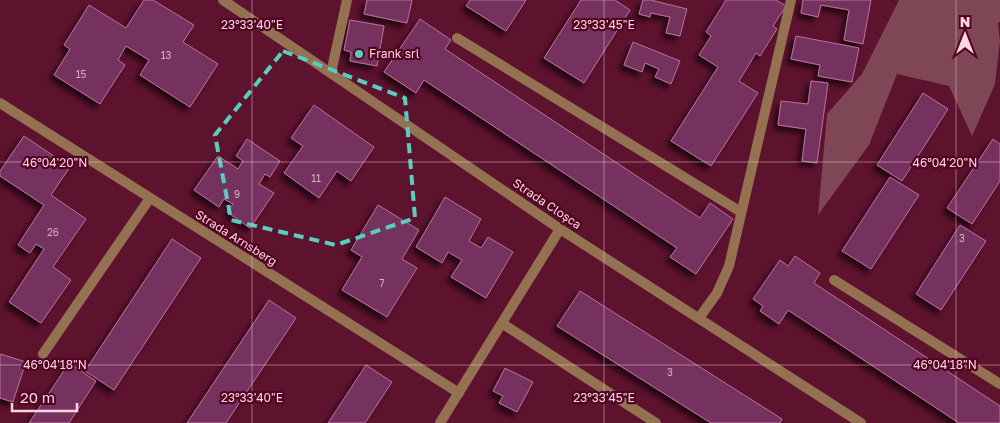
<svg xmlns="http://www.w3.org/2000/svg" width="1000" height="423" viewBox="0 0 1000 423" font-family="'Golos Text',sans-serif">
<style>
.forest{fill:#7f4655}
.building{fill:#76335e;stroke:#ba709c;filter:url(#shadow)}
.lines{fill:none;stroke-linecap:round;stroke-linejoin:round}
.lane{stroke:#937151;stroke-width:10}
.street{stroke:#937151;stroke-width:10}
.marked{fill:none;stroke:#59cebf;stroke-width:4;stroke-dasharray:10 6;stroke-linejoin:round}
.ticks{fill:none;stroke:#fcd6de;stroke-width:1;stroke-opacity:0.45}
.poi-dot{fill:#59cebf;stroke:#510423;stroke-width:2}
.labels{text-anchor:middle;stroke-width:4.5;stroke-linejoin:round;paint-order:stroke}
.number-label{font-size:10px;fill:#daadbe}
.poi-label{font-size:12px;fill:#fcd6de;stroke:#510423;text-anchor:start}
.street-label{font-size:12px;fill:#fcd6de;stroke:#510423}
.ticks-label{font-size:12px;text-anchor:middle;fill:#fcd6de;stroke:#510423;stroke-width:4.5;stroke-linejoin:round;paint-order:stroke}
</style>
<defs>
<filter id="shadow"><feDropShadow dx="-4.5" dy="4.5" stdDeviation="2.5" flood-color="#0009"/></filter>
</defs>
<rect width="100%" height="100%" fill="#5d122d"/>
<path class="forest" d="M899,0h101v22l-2,1 2,18 -5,43 -23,52 -23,-50 -52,-12 -28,71 -51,70 9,-101 35,-40z"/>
<path class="building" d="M144,0h9l41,25 -11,17 35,22 -28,43 -50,-32 9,-15 -23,-14 -8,14 7,5 -25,39 -46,-29 16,-26 -6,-4 25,-40 37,23z
M367,0h45l-5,23 -43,-9z
M470,0h56l-20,31 -40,-25z
M581,0h34l15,10 -46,73 -40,-25z
M643,0h8l36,9 -7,27 -14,-3 4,-16 -19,-4 -1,4 -11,-3z
M726,0h50l10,6 -13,20 4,3 -17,27 -4,-3 -17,28 19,12 -47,73 -40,-25 47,-74 -19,-12 12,-19 -5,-4z
M803,0h68l-8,44 -19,-4 5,-30 -28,-5 -3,12 -17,-4z
M420,19l31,21 -6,9 255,169 10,-15 23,16 -37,55 -26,-17 7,-9 -253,-168 -8,13 -32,-21z
M350,20l34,6 -7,40 -27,-5 1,-9 -7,-2z
M796,36l63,12 -7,34 -34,-6 2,-11 -29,-6z
M633,42l47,19 -9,23 -16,-7 4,-8 -14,-6 -3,9 -18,-7z
M811,81l17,2 -11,80 -15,-2 4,-32 -28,-4 3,-24 27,3z
M923,93l25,16 -46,72 -25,-16z
M314,105l60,42 -23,34 -14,-10 -18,27 -35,-25 19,-27 -12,-8z
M24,136l46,31 -19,28 35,24 -33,48 18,13 -30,43 -32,-21 35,-53 -8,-5 -6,9 -12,-8 26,-40 -44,-29v-5z
M247,139l33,22 -10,16 -5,-3 -6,10 15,9 -24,35 -23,-16 6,-8 -9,-5 -5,8 -25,-17 24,-34 20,13 5,-8 -7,-5z
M993,139l7,5v37l-28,43 -25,-16z
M890,177l29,18 -48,74 -29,-18z
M445,197l36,22 -12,22 12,7 7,-11 25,15 -27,46 -35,-21 11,-17 -14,-8 -6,11 -26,-16z
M378,205l41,25 -17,29 15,9 -30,49 -45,-27 20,-33 -11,-7z
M960,225l26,16 -45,69 -25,-16z
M172,239l29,19 -87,132 -29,-19z
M795,256l25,17 -6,10 186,123v17h-41l-171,-113 -9,14 -19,-13 3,-5 -10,-7 27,-39 8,6z
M580,291l202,128 -2,4h-69l-154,-97z
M269,300l27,18 -70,105h-39z
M0,354l26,8 -13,40 -13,-4z
M69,363l27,18 -27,42h-40z
M366,365l26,17 -27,41h-37z
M505,368l28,14 -16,30 -18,-9 4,-7 -10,-5z"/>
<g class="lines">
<path class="lane" d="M43,354l107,-156"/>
<path class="street" d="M223,0l337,229 301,194
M457,38l284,174
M331,73l16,-73
M0,103l459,290
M834,280l166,104
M699,318l18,-25 12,-27 62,-266
M503,324l153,99
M440,423l120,-194"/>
</g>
<path class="marked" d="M283,51l122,47 10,120 -79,27 -105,-25 -16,-85z"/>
<path class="ticks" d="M252,0v423M604,0v423M956,0v423M0,162h1000M0,365h1000"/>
<circle class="poi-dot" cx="359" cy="54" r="5"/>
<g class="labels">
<g class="number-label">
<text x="166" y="59">13</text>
<text x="81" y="78">15</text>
<text x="316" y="182">11</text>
<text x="237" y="198">9</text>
<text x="53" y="236">26</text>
<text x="962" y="242">3</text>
<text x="382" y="287">7</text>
<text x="670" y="376">3</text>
</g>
<g class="poi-label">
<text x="369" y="58">Frank srl</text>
</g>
<g class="street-label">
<text transform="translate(547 204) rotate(34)" y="4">Strada Cloșca</text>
<text transform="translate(236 238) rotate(32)" y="4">Strada Arnsberg</text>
</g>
</g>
<g class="ticks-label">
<text x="252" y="29">23°33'40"E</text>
<text x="604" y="29">23°33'45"E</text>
<text x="55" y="167">46°04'20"N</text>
<text x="945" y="167">46°04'20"N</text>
<text x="55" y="369">46°04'18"N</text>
<text x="945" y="369">46°04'18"N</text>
<text x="252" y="402">23°33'40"E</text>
<text x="604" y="402">23°33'45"E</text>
</g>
<g transform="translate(965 35)" stroke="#510423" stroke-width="4" paint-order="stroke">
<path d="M0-4L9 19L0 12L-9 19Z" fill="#fcd6de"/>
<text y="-8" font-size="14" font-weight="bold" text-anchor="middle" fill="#fcd6de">N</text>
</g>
<path d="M12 403v8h65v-8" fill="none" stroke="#fcd6de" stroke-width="2.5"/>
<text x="20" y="403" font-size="15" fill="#fcd6de" stroke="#510423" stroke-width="4" paint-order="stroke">20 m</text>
</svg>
